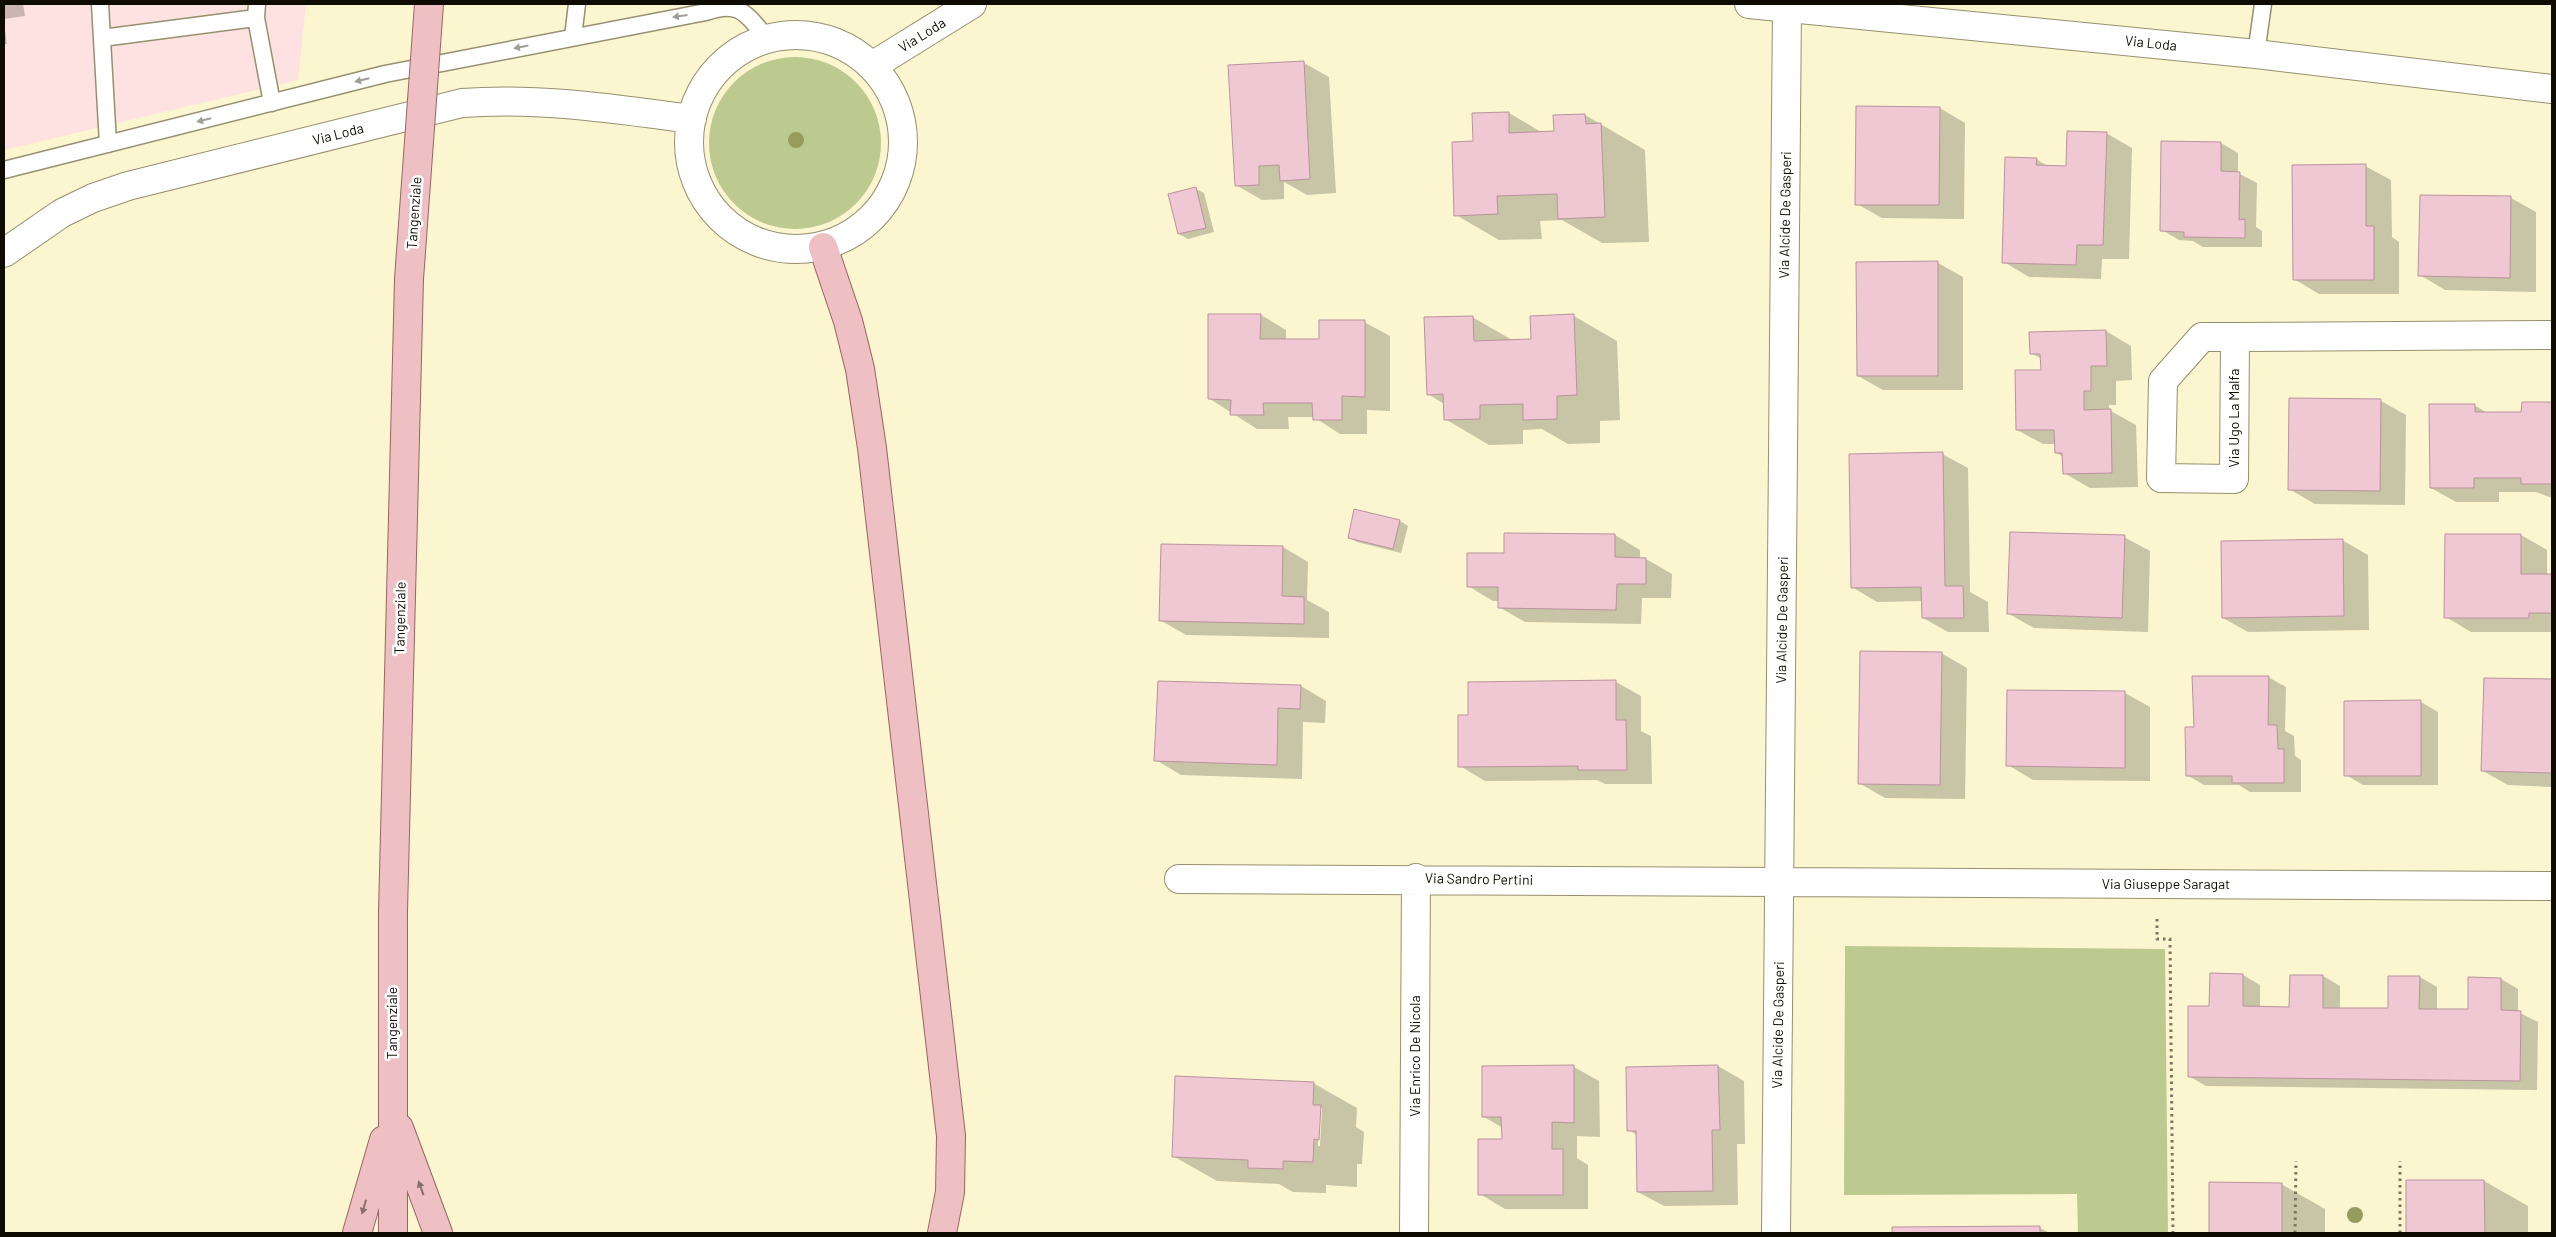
<svg xmlns="http://www.w3.org/2000/svg" width="2556" height="1237" viewBox="0 0 2556 1237" font-family="Barlow,sans-serif">
<style>
.industrial{fill:#fde2e1}
.green{fill:#bcc98f}
.shadow{fill:#0003;fill-rule:evenodd}
.building{fill:#f0c8d3;stroke:#b9939e}
.lines{fill:none;stroke-linecap:round;stroke-linejoin:round}
.lane-casing{stroke:#96906f;stroke-width:19}
.street-casing{stroke:#96906f;stroke-width:30}
.secondary-casing{stroke:#96906f;stroke-width:30}
.primary-casing{stroke:#986565;stroke-width:30}
.path{stroke:#7a7660;stroke-width:3;stroke-dasharray:2.5 4;stroke-linecap:butt}
.lane{stroke:#fff;stroke-width:16}
.street{stroke:#fff;stroke-width:28}
.secondary{stroke:#fff;stroke-width:28}
.primary{stroke:#eebfc3;stroke-width:28}
.primary-bridge-casing{stroke:#986565;stroke-width:30;stroke-linecap:butt}
.primary-bridge{stroke:#eebfc3;stroke-width:28}
.tree{fill:#979b5e}
.oneway{fill:#9f9e9a}
.oneway2{fill:#896e6c}
.labels{text-anchor:middle;stroke-width:5;stroke-linejoin:round;paint-order:stroke}
.street-label{font-size:14px;fill:#0e0c02;stroke:#fff}
</style>
<rect width="100%" height="100%" fill="#fbf5d0"/>
<path class="industrial" d="M4,4h302l-8,76 -294,70z"/>
<path class="green" d="M709 143a86 86 0 1 1 172 0a86 86 0 1 1-172 0Z
M1845,946l320,3 3,284h-90l-1,-39 -233,1z"/>
<path class="shadow" d="M4,4h19l2,12 -21,3z
M4,23l3,21h-3z
M1304,63l25,14 7,116 -29,2 -23,-13v17l-22,1 -26,-15z
M1940,108l25,15 -1,96 -82,-1 -25,-14z
M1509,113l34,20h12l30,-18 60,35 4,92 -47,1 -40,-23 -22,1 2,18 -43,1 -43,-25 18,-73z
M2106,133l26,15 -3,111h-27l-1,20 -72,-2 -25,-15 32,-103 13,8h18z
M2221,143l17,10v20l19,10 -1,44 6,4v16h-59l-10,-6 -14,-1 -17,-10z
M2365,166l26,14 1,57 7,5v52h-80l-25,-15z
M1196,189l8,4 10,39 -26,7 -9,-5z
M2511,198l25,14v80l-91,-2 -25,-15z
M1938,263l25,14v113h-80l-25,-14z
M1261,315l25,15v11h34l44,-19 26,14v75l-23,-1v24h-27l-26,-17h-26l1,12h-32l-47,-30z
M1574,316l43,25 3,79 -20,1v22l-32,1 -26,-15 -19,1v14l-34,1 -44,-26 -1,-15 -16,-10 44,-77 42,24 18,-1z
M2106,331l25,15 1,34 -16,1v24h-7v5l27,15 2,62 -48,1 -26,-15v-16l-8,-4v-9h-13l-26,-14 25,-59v-12l-11,-6z
M2381,401l25,14 -1,90 -90,-1 -26,-15z
M2552,403v95l-16,-6h-37v10h-43l-25,-14 43,-83 15,9 34,-1v-9z
M1942,454l26,14 2,124 18,10 1,30h-41l-25,-14 -1,-17 -45,1 -25,-15z
M1400,521l8,5 -7,27 -44,-11 -8,-5z
M1615,535l25,15v9h6l26,15 -1,24h-29l-1,26 -116,-2 -26,-15v-6h-6l-25,-15 37,-32z
M2446,535h75l26,15v26h5v56h-81l-25,-15z
M2124,537l26,14 -2,81 -114,-4 -25,-14z
M2342,540l26,15 1,75 -121,2 -25,-14z
M1283,547l25,15 -1,38 22,12v26l-143,-3 -26,-15z
M1941,653l26,15 -2,131 -80,-1 -26,-15z
M2268,677l18,10 -1,44 9,5 1,20 6,4v32h-51l-11,-7h-35l-17,-10 8,-47z
M2485,679l67,2v106l-44,-2 -25,-14z
M1616,682l25,14v35l10,5 1,48h-47l-8,-4 -112,1 -25,-15 9,-50z
M1301,686l25,15 -1,22 -22,-1 -1,57 -121,-4 -25,-15z
M2125,693l25,14v74l-117,-1 -25,-15z
M2421,702l17,10v73h-75l-17,-10z
M2211,975h32l17,10v23h31v-32h32l17,10v23h49l31,-32 17,10v23l32,1 32,-32 17,10v23l20,10 -1,68 -331,-4 -17,-10 21,-69z
M1718,1066l26,15 1,63h-8l1,61 -74,1 -26,-14 -1,-57 -8,-5 -1,-62z
M1574,1067l25,14 1,56 -23,-1v22l11,7v44h-83l-25,-15 23,-54v-12l-19,-11z
M1313,1083l44,25 -1,19 8,5 -2,32h-5v23l-31,-2v8l-33,-1 -14,-8 -62,-3 -44,-25zM1319,1108h3l-2,38h-2z
M2408,1181h76l44,25v27h-120z
M2210,1184h71l44,25v24h-115z
M1893,1228h147l10,5h-157z"/>
<path class="building" d="M1304,61l6,118 -30,2 -1,-16 -20,1v19l-24,1 -7,-121z
M1856,106l84,1 -1,98h-84z
M1509,112v21l45,-2 -1,-16 32,-1 1,10 15,-1 4,94 -47,2 -1,-25 -60,2 1,18 -44,2 -2,-74 21,-1 -1,-28z
M2067,131l40,1 -4,113h-26l-1,20 -74,-2 3,-106 32,1 -1,7 30,1z
M2161,141l60,1v29l19,1 -1,48 6,-1v19l-61,-1v-5l-24,-1z
M2366,164v62h8v54h-81l-1,-115z
M1196,187l10,41 -28,6 -10,-40z
M2420,195l91,1 -1,82 -92,-2z
M1938,261v115h-81l-1,-114z
M1208,314h53l-1,25h59v-19h46v77l-23,-1v24h-29l-1,-17h-49l1,12h-34l1,-15 -23,-1z
M1574,314l3,81 -20,1v23l-34,1v-16l-43,1v14l-36,1 -1,-26 -16,1 -3,-78 49,-1 1,25 57,-2 -1,-23z
M2106,330l1,36h-16v25h-7v19l27,-1 1,64 -49,1 -1,-21h-7l-1,-23h-38l-1,-60h26l-1,-16h-10l-1,-22z
M2289,398l92,1 -1,92 -92,-1z
M2522,402h30v82h-31v-6h-47v10h-44l-1,-84h46v8h46z
M1943,452l2,134h18l1,32h-42l-1,-31 -70,1 -2,-134z
M1354,509l46,11 -7,29 -45,-11z
M2010,532l115,3 -3,83 -115,-4z
M1504,533l111,1v23l31,1v26h-29l-1,26 -118,-2v-21h-31v-34h37z
M2445,534h76v40h31v39h-23v5h-85z
M2343,539l1,77 -122,2 -1,-77z
M1161,544l122,2 -1,50 22,1v27l-145,-3z
M1860,651l82,1 -2,133 -82,-1z
M2192,676h77l-1,49h9l1,24h6v34h-52v-7h-46l-1,-49h9z
M2484,678l68,1v94l-71,-2z
M1616,680v40h10l1,50h-49v-4l-120,1v-52h10v-33z
M1158,681l143,4 -1,24 -22,-1 -1,57 -123,-4z
M2007,690l118,1v77l-119,-2z
M2421,700v76h-77v-75z
M2210,973l33,1v32l46,1 1,-32h33v33h65v-32h32l-1,33h49v-32l33,1v32l20,1 -1,70 -332,-4v-71h21z
M1574,1065v58l-22,-1v27h11v46h-85v-56h24l-1,-22h-19v-51z
M1718,1065l2,65h-8l1,61 -76,1 -1,-61h-9l-1,-64z
M1175,1076l139,6 -1,23h8l-2,35 -5,-1 -1,23 -30,-1v8l-35,-1v-8l-76,-3z
M2406,1180h78l1,53h-79z
M2209,1182l73,1v50h-73z
M2040,1226v7h-148v-6z"/>
<g class="lines">
<g class="lane-casing">
<path id="lane" d="M100,4l8,140
M257,4l-1,14 16,85
M573,37l4,-33
M102,38l154,-20
M2256,54l7,-50
M4,170l381,-96 321,-62c34,-12 40,2 61,26"/>
</g>
<g class="street-casing">
<path id="street" d="M2235,337l-1,142 -73,-1 2,-97 39,-44h33l317,-2
M1179,879l1373,7
M1414,1233l2,-355
M1776,1233l11,-1226"/>
</g>
<g class="secondary-casing">
<path id="secondary" d="M1749,4l507,50 296,35
M689 142a107 107 0 1 1 214 0a107 107 0 1 1-214 0Z
M872,66l100,-62
M4,253l58,-40 31,-15 35,-12 334,-83c77,-6 153,6 230,16"/>
</g>
<g class="primary-casing">
<path id="primary" d="M823,247l25,74 12,48 12,79 79,688 -1,56 -8,41
M393,912v321
M399,1128l39,105
M357,1233l27,-93"/>
</g>
<path class="path" d="M2157,919v20h13l3,294
M2295,1233l1,-72
M2400,1233v-72"/>
<use href="#lane" class="lane"/>
<use href="#street" class="street"/>
<use href="#secondary" class="secondary"/>
<use href="#primary" class="primary"/>
<g class="primary-bridge-casing">
<path id="primary-bridge" d="M393,912l16,-633 20,-275"/>
</g>
<use href="#primary-bridge" class="primary-bridge"/>
</g>
<g class="tree">
<circle cx="796" cy="140" r="8"/>
<circle cx="2355" cy="1215" r="8"/>
</g>
<defs><path id="oneway-solid" d="M-6-.8H1V-3.2L6.5 0L1 3.2V.8H-6Z" transform="scale(1.25)"/></defs>
<g class="oneway">
<use href="#oneway-solid" transform="translate(680 16) rotate(172)"/>
<use href="#oneway-solid" transform="translate(521 47) rotate(169)"/>
<use href="#oneway-solid" transform="translate(362 80) rotate(166)"/>
<use href="#oneway-solid" transform="translate(204 120) rotate(166)"/>
</g>
<g class="oneway2">
<use href="#oneway-solid" transform="translate(421 1188) rotate(-110)"/>
<use href="#oneway-solid" transform="translate(364 1207) rotate(106)"/>
</g>
<g class="labels">
<g class="street-label">
<text transform="translate(922 35) rotate(-32)" y="5">Via Loda</text>
<text transform="translate(2151 43) rotate(6)" y="5">Via Loda</text>
<text transform="translate(338 134) rotate(-14)" y="5">Via Loda</text>
<text transform="translate(414 213) rotate(-86)" y="5">Tangenziale</text>
<text transform="translate(1785 215) rotate(-89)" y="5">Via Alcide De Gasperi</text>
<text transform="translate(2234 418) rotate(-90)" y="5">Via Ugo La Malfa</text>
<text transform="translate(400 618) rotate(-89)" y="5">Tangenziale</text>
<text transform="translate(1782 620) rotate(-89)" y="5">Via Alcide De Gasperi</text>
<text transform="translate(1479 879) rotate(1)" y="5">Via Sandro Pertini</text>
<text x="2166" y="889">Via Giuseppe Saragat</text>
<text transform="translate(392 1023) rotate(-90)" y="5">Tangenziale</text>
<text transform="translate(1778 1025) rotate(-89)" y="5">Via Alcide De Gasperi</text>
<text transform="translate(1415 1056) rotate(-90)" y="5">Via Enrico De Nicola</text>
</g>
</g>
<rect width="2556" height="1237" fill="none" stroke="#0e0c02" stroke-width="10"/>
</svg>
